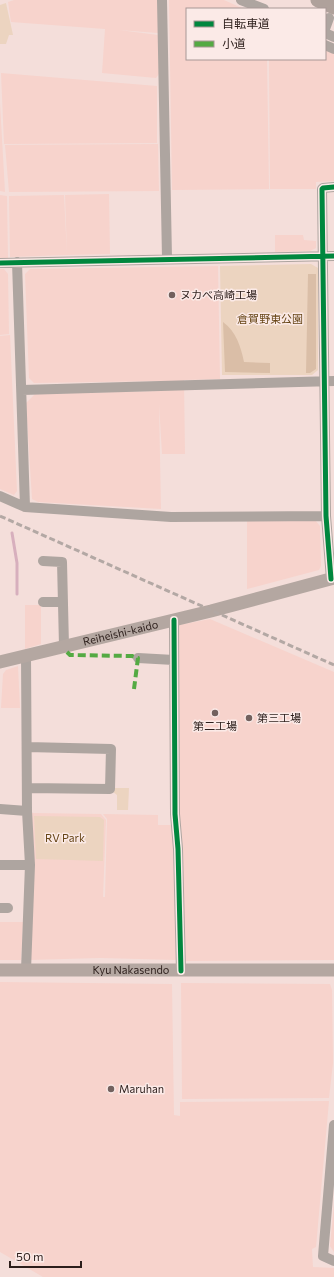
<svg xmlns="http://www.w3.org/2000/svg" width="334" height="1277" viewBox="0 0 334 1277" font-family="Commissioner,'Noto Sans JP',sans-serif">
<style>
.built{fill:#f7d3cc}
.green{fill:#ecd4c0}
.forest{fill:#dabea7}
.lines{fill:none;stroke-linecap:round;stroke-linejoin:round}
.stream{stroke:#d7afbd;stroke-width:3}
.minor{stroke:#aea5a0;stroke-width:10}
.major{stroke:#b4a7a1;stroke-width:13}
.highway{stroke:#afa19b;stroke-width:15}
.rail{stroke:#b3a8a4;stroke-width:3;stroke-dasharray:6 3;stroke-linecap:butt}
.quiet{stroke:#54aa43;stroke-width:4;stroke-dasharray:8 4;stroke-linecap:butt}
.cycleway-casing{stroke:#fbeae7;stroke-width:8}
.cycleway{stroke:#00873e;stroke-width:5}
.poi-dot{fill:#72615e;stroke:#fbeae7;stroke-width:1.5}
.labels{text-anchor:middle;stroke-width:3;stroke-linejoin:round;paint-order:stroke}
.poi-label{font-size:11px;fill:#2c1e1b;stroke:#fbeae7;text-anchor:start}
.park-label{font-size:11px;fill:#664516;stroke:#fbeae7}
.street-label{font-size:11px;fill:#2c1e1b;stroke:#fbeae7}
</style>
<rect width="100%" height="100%" fill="#f4deda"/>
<path class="built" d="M14,0h144v33l-39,-3 39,5 1,39 -3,4 -54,-5 3,-44 -94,-7 -3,-20z
M169,0h55l20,9h-57v50h80l2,130 -97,1z
M325,49l9,4v128l-18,1v7h-46l-1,-130h56z
M1,73l156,13v57l-153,1z
M0,103l5,89 -5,-1z
M158,144l1,47 -150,1 -4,-47z
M109,194l1,60 -43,1 -2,-60z
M0,195l7,1 1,62h-8z
M64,195l3,60 -57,2 -1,-61z
M275,235h28l1,5 12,1v7l-6,3 -35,1z
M218,266l2,113 -36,1 1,74h-23l-3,-50 2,105 -123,-7 -6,-3 -6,-96 9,-9 124,-3 -1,-10 -124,2 -5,-5 -4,-104 5,-5z
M0,269h4l4,5 1,60 -9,1z
M10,335l7,156 -3,4 -14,-6v-153z
M247,520h68l5,6 1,40 -2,4 -72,19z
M25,605h16v39l-16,5z
M210,619l124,53v288l-149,1 -5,-140 -1,-196z
M18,666l2,42h-19l2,-34 3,-4z
M31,813l70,1 5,6 -3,77h2l2,-78 -4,-5 55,1v10h14l5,135 -77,-2 -71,2z
M0,922h23l-2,38h-21z
M0,982l172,2 2,131 6,1v-14l149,-1 -13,146 -4,2 1,18 21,1v9h-291l-43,-25z
M181,983l149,1 2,6 1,73 -4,35 -147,1z
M334,1204v48l-4,-6z"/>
<path class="green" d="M6,3l7,32h-4l-3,9h-6v-39z
M311,264l7,4v102l-6,5h-90l-2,-109z
M113,788h16l-1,22h-11v-15l-4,-3z
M34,816l66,1 4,3 -1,41 -67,-2z"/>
<path class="forest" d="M308,274h8v95l-6,4h-4z
M223,322c13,9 18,25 21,40l26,1v10l-45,-1z"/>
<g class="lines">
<path class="stream" d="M12,533l5,30v31"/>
<path class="minor" d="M162,0l5,258
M241,0l23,9
M325,29l4,-11
M325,33l9,4
M325,45l9,4
M17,262l8,245
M0,263l334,-7
M22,390l312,-9
M0,496l25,11 146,10 155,-1
M43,561l19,1 2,84
M331,579l-5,-63 -4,-327 1,-1 11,-1
M43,602h20
M174,620l1,194 3,35 3,122
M138,658l36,2
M27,747l84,2 -1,40 -83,-1
M0,809l27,2
M0,865h30
M0,908h8
M26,970l4,-105 -3,-54 -1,-156
M334,1125l-11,131 11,5"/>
<g class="major">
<path id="s1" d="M0,662l211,-51 123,-33"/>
<path id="s2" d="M0,970h334"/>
</g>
<path class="highway" d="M318,0l16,7"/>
<path class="rail" d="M0,516l334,149"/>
<path class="quiet" d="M67,652l3,3 62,1 6,2 -4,31"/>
<g class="cycleway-casing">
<path id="cycleway" d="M0,263l334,-7
M331,579l-5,-63 -4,-327 1,-1 11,-1
M174,620l1,194 3,35 3,122"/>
</g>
<use href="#cycleway" class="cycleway"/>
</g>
<g class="poi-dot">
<circle cx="172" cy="295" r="4"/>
<circle cx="215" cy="713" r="4"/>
<circle cx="249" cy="718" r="4"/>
<circle cx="111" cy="1089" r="4"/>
</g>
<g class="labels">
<g class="poi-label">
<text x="180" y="299">ヌカべ高崎工場</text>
<text x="257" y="722">第三工場</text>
<text x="215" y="730" text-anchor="middle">第二工場</text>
<text x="119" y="1093">Maruhan</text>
</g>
<g class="park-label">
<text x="270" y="323">倉賀野東公園</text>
<text x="65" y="842">RV Park</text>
</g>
<g class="street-label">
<text dy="4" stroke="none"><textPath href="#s1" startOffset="124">Reiheishi-kaido</textPath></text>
<text dy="4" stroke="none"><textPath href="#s2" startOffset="131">Kyu Nakasendo</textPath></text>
</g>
</g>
<rect x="186" y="8" width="140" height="52" fill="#fbeae7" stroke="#a89895"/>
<rect x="194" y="21" width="20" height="6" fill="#00873e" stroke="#a89895"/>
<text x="222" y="28" font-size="12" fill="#2c1e1b">自転車道</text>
<rect x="194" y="41" width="20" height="6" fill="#54aa43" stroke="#a89895"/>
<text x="222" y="48" font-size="12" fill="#2c1e1b">小道</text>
<path d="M10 1261v6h71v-6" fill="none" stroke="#2c1e1b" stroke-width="2"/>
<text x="16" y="1261" font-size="12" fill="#2c1e1b" stroke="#fbeae7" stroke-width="3" paint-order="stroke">50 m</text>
</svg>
